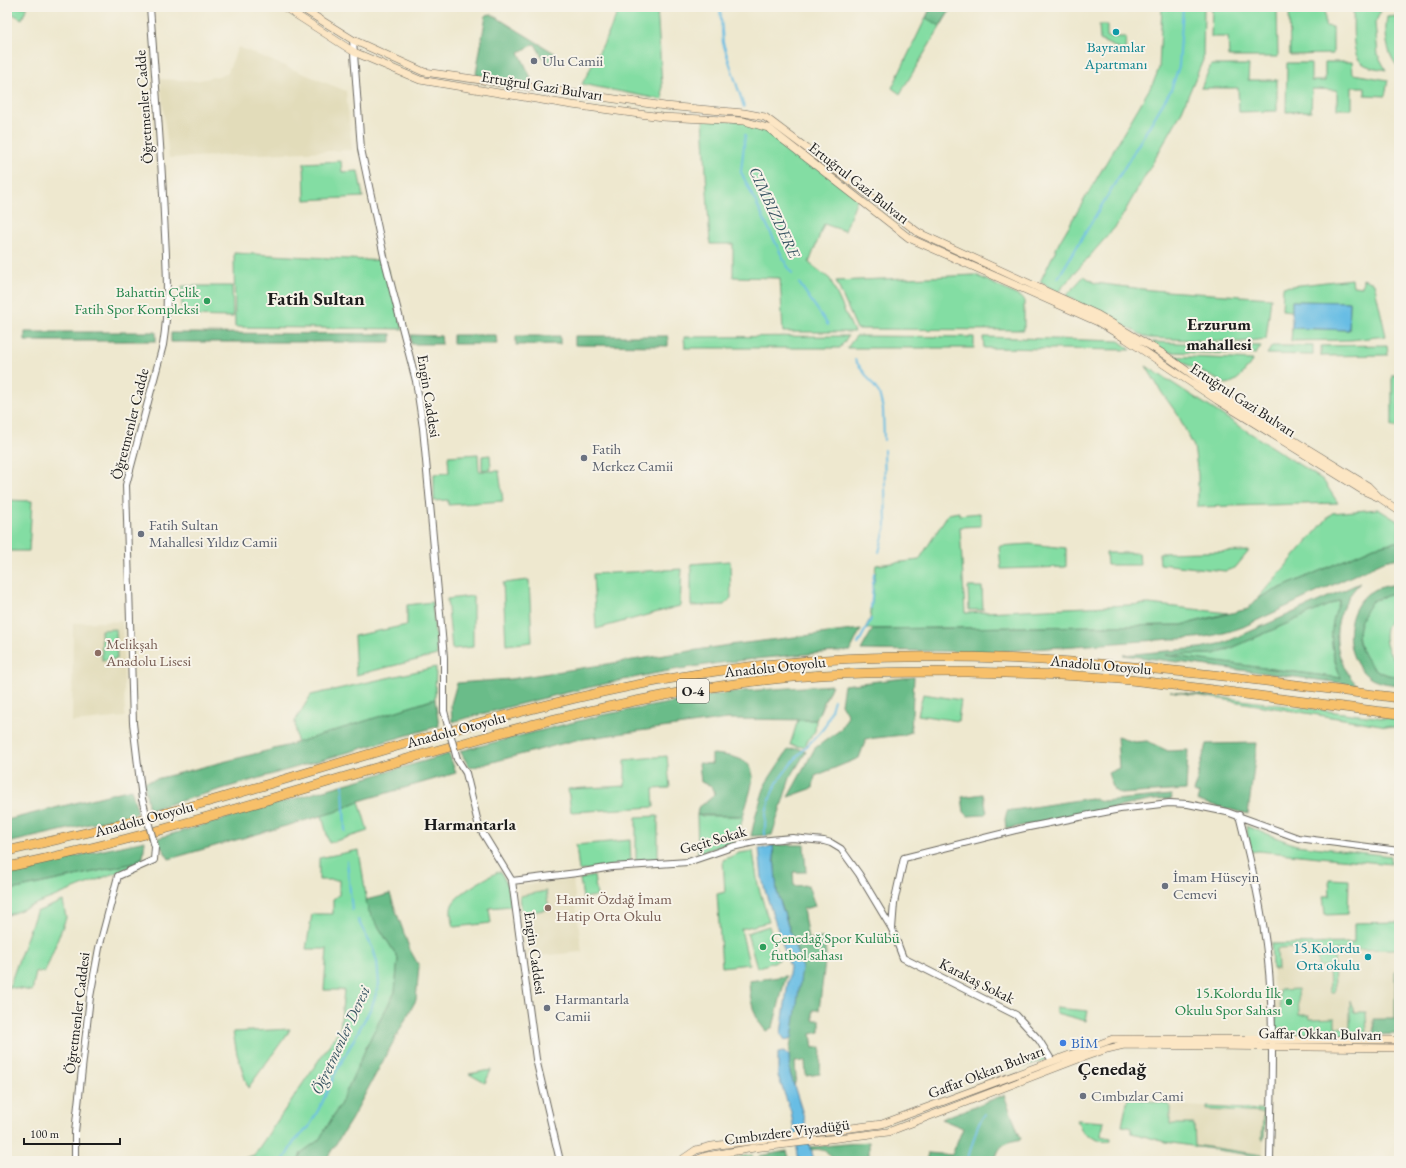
<svg xmlns="http://www.w3.org/2000/svg" width="1406" height="1168" viewBox="0 0 1406 1168" font-family="'EB Garamond',serif">
<style>
.built{fill:#e2dcba}
.green{fill:#83dda3;stroke:#507c60}
.forest{fill:#6abc89;stroke:#436c52;fill-rule:evenodd}
.water{fill:#68bde4;stroke:#426c80}
.lines{fill:none;stroke-linecap:round;stroke-linejoin:round}
.stream{stroke:#68bde4;stroke-width:2}
.tertiary-casing{stroke:#66635b;stroke-width:8}
.secondary-casing{stroke:#66635b;stroke-width:8}
.motorway-casing{stroke:#66635b;stroke-width:10}
.tertiary{stroke:#fff;stroke-width:6}
.secondary{stroke:#fce6c4;stroke-width:7}
.motorway{stroke:#f7c06b;stroke-width:9}
.tertiary-bridge-casing{stroke:#66635b;stroke-width:8;stroke-linecap:butt}
.tertiary-bridge{stroke:#fff;stroke-width:6}
.culture-dot{fill:#0f9aa8;stroke:#f7f3e8;stroke-width:1.5}
.worship-dot{fill:#6b7280;stroke:#f7f3e8;stroke-width:1.5}
.leisure-dot{fill:#2e9e5b;stroke:#f7f3e8;stroke-width:1.5}
.education-dot{fill:#8d6e63;stroke:#f7f3e8;stroke-width:1.5}
.shop-dot{fill:#3f7fe0;stroke:#f7f3e8;stroke-width:1.5}
.labels{text-anchor:middle;stroke-width:4;stroke-linejoin:round;paint-order:stroke}
.shield{fill:#f7f3e8;stroke:#5e5c59;stroke-width:1}
.shield-label{font-size:14px;font-weight:bold;fill:#1c1c1c}
.culture-label{font-size:15px;fill:#0d838f;stroke:#f7f3e8}
.worship-label{font-size:15px;fill:#5b616d;stroke:#f7f3e8;text-anchor:start}
.street-label{font-size:15px;fill:#1c1c1c;stroke:#f7f3e8}
.leisure-label{font-size:15px;fill:#27864d;stroke:#f7f3e8;text-anchor:end}
.education-label{font-size:15px;fill:#785e54;stroke:#f7f3e8;text-anchor:start}
.shop-label{font-size:15px;fill:#366cbe;stroke:#f7f3e8;text-anchor:start}
.water-label{font-size:16px;font-style:italic;fill:#375462;stroke:#f7f3e8}
.quarter-label{font-size:17px;font-weight:bold;fill:#1c1c1c;stroke:#f7f3e8}
.district-label{font-size:19px;font-weight:bold;fill:#1c1c1c;stroke:#f7f3e8}
</style>
<rect width="100%" height="100%" fill="#f7f3e8"/>
<filter id="ink" filterUnits="userSpaceOnUse"><feTurbulence type="fractalNoise" baseFrequency=".025" numOctaves="2"/><feDisplacementMap in="SourceGraphic" scale="8" xChannelSelector="R" yChannelSelector="G"/><feConvolveMatrix kernelMatrix="1 2 1 2 8 2 1 2 1" color-interpolation-filters="sRGB"/></filter>
<filter id="wash" filterUnits="userSpaceOnUse"><feTurbulence type="fractalNoise" baseFrequency=".012" numOctaves="4" result="noise"/><feDisplacementMap in="SourceGraphic" scale="16" xChannelSelector="R" yChannelSelector="G"/><feGaussianBlur stdDeviation="0.9" result="paint"/><feColorMatrix in="noise" values="0 0 0 0 0 0 0 0 0 0 0 0 0 0 0 0 0 1.4 0 .05"/><feComposite in="paint" operator="in"/></filter>
<g filter="url(#wash)">
<rect width="100%" height="100%" fill="#eee8cf"/>
<path class="built" d="M238,47l108,44 6,59 -183,8 -9,-79 36,2 31,-7z
M122,621l3,96 -53,5 1,-99z
M573,880l9,72 -55,5 -10,-72z
M1399,942v92l-123,1 -5,-91z
M1165,1105l100,5 -2,47 -97,-15z"/>
<path class="green" d="M7,7h20l-5,12 -15,-8z
M620,7h37l6,93 -81,-16 24,-45z
M931,7h21l-52,87 -8,-6z
M1162,7h42l-1,53 -23,55 -63,110 -59,67 -18,-10 20,-41 94,-160 5,-13z
M1212,7h65l1,50h-49l-1,-20h-17z
M1289,7h36v19l8,1v27l-43,1z
M1353,7h16l12,4 -6,12 3,32 8,15c-9,-2 -21,-2 -27,-10 -8,-10 -5,-40 -6,-53z
M1399,16v52c-12,-12 -15,-35 -12,-51z
M1099,25h8v12h19l-1,15 -25,-12z
M1325,62h27l1,12 35,6 -3,16 -20,-1v-8h-13v22h-15v-19l-25,-1 -1,22 -25,1 1,-49h24v18h14z
M1211,65h38l-1,15h29v31l-38,1 -1,-24h-37z
M703,119l41,2 24,7 90,68 -13,35 -21,-7 -15,39 21,16 24,53h-71l-3,-54 -47,-1v-33h-23z
M341,161l1,11 16,-1 5,26 -58,3 -1,-37z
M234,253l151,8 18,68 -168,-2z
M976,275l48,24v31l-167,-1 -21,-48z
M1084,276l11,7 56,7 120,8 -5,41 -26,3 -92,-4 -82,-42z
M1352,279l1,7 9,1 1,-8 11,4 12,53 -35,4 -60,1 1,-13 57,2 1,-28 -58,-1v10l-10,-1 1,-23z
M182,286h50l1,31 -51,-1z
M848,336l-8,12h-155l-1,-11z
M856,336l118,1v11h-127z
M983,337l136,4 12,9 -147,-2z
M1152,342l109,4 -5,8 -91,-2z
M1387,345l1,10 -67,1v-10z
M1272,346h41v9l-46,-1z
M1170,356l83,4c-8,10 -13,22 -27,24z
M1146,366l177,114 15,23 -140,4v-32l-4,-28 -16,-32 -16,-22z
M1392,375h7v52l-7,-1z
M478,454l1,17h20l4,30 -55,4v-5l-14,1v-27l15,-1 -1,-17z
M490,455l1,14 -9,1v-14z
M7,500l25,1 -3,50h-22z
M1378,509l21,13v19l-25,6 -116,51 74,-85z
M959,512v3l21,-2 1,13 -21,1 5,86 184,-9 79,9 -46,12 -317,4 5,-10 6,-54 43,-5 29,-46z
M1030,544l36,4v19l-65,2 -2,-23z
M1249,551l-14,17 -10,3 -65,-7 -1,-11z
M1106,553h33l1,12h-33z
M730,561l1,37 -7,7 -33,1v-42z
M682,569l-2,37 -84,23 -3,-55z
M529,580l3,62 -26,3 -3,-62z
M968,587h14l1,23h-14z
M1399,592v20c-20,12 -17,39 0,51v13c-6,0 -13,-1 -19,-4 -15,-7 -26,-32 -20,-49 2,-8 7,-15 12,-22z
M473,596v51l-21,2 -5,-50z
M1340,600c-10,25 -12,54 2,78l-181,-23 52,-1 12,-3z
M432,602l5,53 -81,20 -2,-39 53,-11v-20z
M116,629l1,30 -15,1 -1,-30z
M436,667l-1,32 -138,44 -2,-22 16,-26z
M1170,691l229,29v8z
M923,694l38,6 -3,21 -40,-6z
M798,720h18l-1,11 -12,16 -13,-2z
M667,756l3,32 -17,1 1,18 -83,5 -3,-23 57,-3v-26z
M359,801l9,30 -39,12 -7,-27z
M697,815l6,1h40l-5,21 -5,5 -35,11z
M658,816v46h-22v-45z
M1246,826l50,19 95,11v8l-133,-13 -7,1z
M630,840l1,23 -52,8 -3,-26z
M359,850l9,60 30,48 -3,34 -23,43 -31,68 -22,37 -18,13 -3,8h-63l19,-6 86,-126 4,-39h-20l3,-41h-21l6,-35h21v-15l6,-4v-15h-20v-22z
M753,851l5,34 11,37 -28,7 8,35 -27,3 -5,-73 8,-2 -2,-32 16,-7z
M143,857l-1,3 -12,7 -122,48 -1,-24 123,-27z
M500,871l6,11 5,24 -22,2 2,15 -37,4c-1,-6 -5,-15 -2,-22 5,-12 36,-28 48,-34z
M594,876l3,20 -14,2 -3,-19z
M1329,879l20,1 -1,34 -23,1 -2,-19h7z
M546,891l3,18 -27,5 -2,-18z
M63,901l3,17 -21,54h-9l-4,19 -23,-4 27,-75z
M1399,922v27l-65,1 1,42h-5l-1,-26 -11,1 -1,-20 -40,2 1,20h-6l-1,-25 83,-1v-20z
M769,926l10,34 -22,8 -10,-35z
M1298,989l1,26h10l1,4 25,-1v9l15,1v-28l4,12h12l1,23h-91l-1,-19h6l-2,-26z
M1056,1008l32,3 -2,10 -30,-8z
M290,1029l-2,4 -40,55 -11,-34 -4,-22z
M1041,1051l4,9 -22,7z
M491,1070l-6,13 -16,-9z
M1128,1097l42,8v19h24l1,21 68,10v2l-97,-15 -34,-9v-5l-10,-2z
M1207,1107l58,3 -1,29h-2l1,-26 -56,-3z
M1077,1120l27,2 -3,14 10,2v3l-13,-1 -15,-7z
M752,1155l2,6h-35z"/>
<path class="forest" d="M931,7h21l-12,19 -14,-8z
M491,14l65,40 -9,11 -12,-21 -16,8 12,26 -1,7 -51,-8 -3,-3 10,-59z
M25,332h131v9h-131z
M171,333l220,1v8h-220z
M411,335l30,1 1,8h-31z
M453,335h43l1,9h-44z
M516,336h44v8l-44,1z
M575,336h93v10l-93,-1z
M1399,541v17l-15,3 -141,66c-25,9 -45,12 -72,12l-180,13 -130,-2 12,-21 309,-4 66,-16 10,-11 116,-51z
M1360,583c-29,29 -32,71 -3,102l-234,-30 77,-7 24,-5zM1340,600c-2,7 -6,14 -7,21 -4,20 1,39 8,57l-176,-23 48,-1 12,-3z
M1399,584v8l-27,9c-7,10 -13,20 -14,32 -1,13 10,33 22,39 6,3 13,4 19,4v9c-9,-1 -21,-2 -29,-7 -27,-19 -27,-64 -3,-84 8,-6 22,-9 32,-10z
M861,629l-11,22c-59,4 -118,9 -177,19 -74,14 -148,32 -221,52l-1,-18 6,-21 54,-4 218,-34z
M914,677l-3,55 -8,3 -37,4 -7,19 -44,18 -2,12 -25,9 27,-49 25,-18 8,-14 -7,-12 3,-19z
M832,685l-16,35 -88,-1 -89,12 -63,9 -106,28 -10,-17 142,-36 129,-23z
M435,699l4,27 -290,84 -5,-28 142,-36z
M1117,737l18,5 12,-1 21,10 20,-1 -2,40 -66,4 -6,-4 -6,-17 11,-5z
M1257,743l-9,71 -51,-13 2,-7 -5,-2 12,-48z
M798,748l8,4 -16,26 -18,57 -21,1 5,-22 10,-31 22,-33z
M449,754l7,19 -97,28 -24,11 -166,47 -9,-14 -2,-7z
M712,754c53,4 43,21 31,62l-46,-1 1,-7 12,-9 5,-6 -3,-7 -11,-4 -2,-19 13,1z
M131,789l7,24 -131,30v-23z
M983,794l4,18 -3,3 -16,1 -4,-4 -2,-15z
M1171,795l1,4 -18,1 -148,29 -1,-10 2,-8 84,-13 12,3z
M145,841l-2,16 -13,7 -123,27v-18l5,-3z
M773,845h31l2,27h-13l1,14 14,-1 7,21 -12,3 5,30 15,-1 3,16 -7,56h-6v10h7v12l-9,2 2,14 8,-1 -1,27 -14,2 -1,-15 -10,1 1,15 -2,10 -4,-14 -1,-18 13,-90 -25,-73z
M390,894l20,56 9,16 -3,34 -65,120 -26,41h-27l3,-8 18,-13 22,-37 31,-68 23,-43 3,-34 -30,-48 -2,-10z
M1399,970v64l-25,1 -1,-16h22v-47z
M786,976l-13,51 -7,4c-13,-14 -16,-31 -17,-50z
M1004,1095l17,44c-16,4 -22,5 -26,22h-69l2,-8 24,2 11,-27 -22,-9z
M869,1142v19h-36c-3,-10 -12,-13 -22,-11v-3z
M787,1151l3,10h-30l-1,-5z"/>
<path class="water" d="M1292,301l58,1 -1,28 -57,-2z
M773,845l4,47 25,76 -10,70 -7,2 -4,-6 9,-67 -24,-73 -4,-16 -3,-30h6z
M783,1052l6,3 1,18 13,41 11,47h-15l-8,-49 -13,-36v-23z"/>
<g class="lines">
<path class="stream" d="M720,7l3,36 21,64
M745,135l-4,37 45,92 6,9
M1058,278l113,-188 8,-24 4,-59
M799,283l29,42
M855,360l24,33 4,16 1,31
M879,552l7,-27 -2,-75
M871,608l3,-35
M858,644l13,-25
M343,785l2,46
M765,835c-2,-40 16,-61 41,-88 6,-7 14,-13 19,-21 4,-7 6,-17 9,-26
M347,861l5,49
M283,1161l11,-19 15,-15 13,-24 12,-27 38,-70 7,-22 -2,-22 -4,-13 -15,-29
M967,1161l11,-36 7,-11"/>
</g>
</g>
<g filter="url(#ink)">
<g class="lines">
<g class="tertiary-casing">
<path id="tertiary" d="M353,40l8,109 24,112 31,120 7,47 21,229v54
M457,759l9,14 13,54 33,54 24,178 24,102
M142,799l-9,-76 -7,-238 37,-140c7,-42 3,-87 1,-130 -3,-69 -9,-139 -14,-208
M1239,815c12,48 24,97 29,146 7,66 3,134 2,200
M512,881l65,-8 35,-6 76,-5 44,-15 27,-6 33,-3 32,3 7,2 10,6 18,25 33,55 11,29 113,57 23,25 13,21
M892,929l2,-26 10,-45 120,-30 96,-19 49,-6 19,1 39,8 71,26 101,13
M75,1161v-29l15,-135 9,-49 19,-72 36,-16 1,-13"/>
</g>
<g class="secondary-casing">
<path id="secondary" d="M284,7l70,45 66,28 152,25 90,12 82,4 24,7 141,110 189,84 28,17 91,61 145,90 18,8 19,13
M300,7l53,33 71,32 241,34 79,7 21,4 154,116 179,82 64,38 63,45 143,88 12,12
M680,1161l16,-11 16,-4 170,-22 231,-85 286,1
M693,1161l13,-5 48,-8 134,-16 193,-74 26,-9 17,-4 275,3"/>
</g>
<g class="motorway-casing">
<path id="motorway" d="M7,851c72,-16 143,-33 214,-53 183,-53 364,-115 553,-134 209,-21 418,7 625,34
M7,867c259,-53 504,-159 767,-188 64,-7 129,-7 193,-7 54,1 109,3 163,8 90,10 179,23 269,34"/>
</g>
<use href="#tertiary" class="tertiary"/>
<use href="#secondary" class="secondary"/>
<use href="#motorway" class="motorway"/>
<g class="tertiary-bridge-casing">
<path id="tertiary-bridge" d="M444,711l13,48
M142,799l13,48"/>
</g>
<use href="#tertiary-bridge" class="tertiary-bridge"/>
</g>
</g>
<g class="culture-dot">
<circle cx="1116" cy="32" r="4"/>
<circle cx="1368" cy="957" r="4"/>
</g>
<g class="worship-dot">
<circle cx="534" cy="61" r="4"/>
<circle cx="584" cy="458" r="4"/>
<circle cx="141" cy="534" r="4"/>
<circle cx="1165" cy="886" r="4"/>
<circle cx="547" cy="1008" r="4"/>
<circle cx="1083" cy="1096" r="4"/>
</g>
<g class="leisure-dot">
<circle cx="207" cy="301" r="4"/>
<circle cx="763" cy="947" r="4"/>
<circle cx="1289" cy="1002" r="4"/>
</g>
<g class="education-dot">
<circle cx="98" cy="653" r="4"/>
<circle cx="548" cy="908" r="4"/>
</g>
<circle class="shop-dot" cx="1063" cy="1043" r="4"/>
<g class="labels">
<rect class="shield" x="677" y="679" width="32" height="24" rx="3"/>
<g class="shield-label">
<text x="693" y="696">O-4</text>
</g>
<g class="culture-label">
<text x="1116" y="52">Bayramlar<tspan x="1116" dy="17">Apartmanı</tspan></text>
<text x="1360" y="953" text-anchor="end">15.Kolordu<tspan x="1360" dy="17">Orta okulu</tspan></text>
</g>
<g class="worship-label">
<text x="542" y="66">Ulu Camii</text>
<text x="592" y="454">Fatih<tspan x="592" dy="17">Merkez Camii</tspan></text>
<text x="149" y="530">Fatih Sultan<tspan x="149" dy="17">Mahallesi Yıldız Camii</tspan></text>
<text x="1173" y="882">İmam Hüseyin<tspan x="1173" dy="17">Cemevi</tspan></text>
<text x="555" y="1004">Harmantarla<tspan x="555" dy="17">Camii</tspan></text>
<text x="1091" y="1101">Cımbızlar Cami</text>
</g>
<g class="street-label">
<text transform="translate(542 86) rotate(9)" y="5">Ertuğrul Gazi Bulvarı</text>
<text transform="translate(144 107) rotate(-94)" y="5">Öğretmenler Cadde</text>
<text transform="translate(859 183) rotate(38)" y="5">Ertuğrul Gazi Bulvarı</text>
<text transform="translate(429 396) rotate(81)" y="5">Engin Caddesi</text>
<text transform="translate(1243 400) rotate(33)" y="5">Ertuğrul Gazi Bulvarı</text>
<text transform="translate(130 424) rotate(-76)" y="5">Öğretmenler Cadde</text>
<text transform="translate(1101 665) rotate(5)" y="5">Anadolu Otoyolu</text>
<text transform="translate(775 667) rotate(-6)" y="5">Anadolu Otoyolu</text>
<text transform="translate(456 730) rotate(-15)" y="5">Anadolu Otoyolu</text>
<text transform="translate(144 819) rotate(-15)" y="5">Anadolu Otoyolu</text>
<text transform="translate(713 840) rotate(-16)" y="5">Geçit Sokak</text>
<text transform="translate(535 953) rotate(82)" y="5">Engin Caddesi</text>
<text transform="translate(977 981) rotate(27)" y="5">Karakaş Sokak</text>
<text transform="translate(77 1013) rotate(-83)" y="5">Öğretmenler Caddesi</text>
<text transform="translate(1320 1034) rotate(1)" y="5">Gaffar Okkan Bulvarı</text>
<text transform="translate(986 1072) rotate(-21)" y="5">Gaffar Okkan Bulvarı</text>
<text transform="translate(787 1132) rotate(-7)" y="5">Cımbızdere Viyadüğü</text>
</g>
<g class="leisure-label">
<text x="199" y="297">Bahattin Çelik<tspan x="199" dy="17">Fatih Spor Kompleksi</tspan></text>
<text x="771" y="943" text-anchor="start">Çenedağ Spor Kulübü<tspan x="771" dy="17">futbol sahası</tspan></text>
<text x="1281" y="998">15.Kolordu İlk<tspan x="1281" dy="17">Okulu Spor Sahası</tspan></text>
</g>
<g class="education-label">
<text x="106" y="649">Melikşah<tspan x="106" dy="17">Anadolu Lisesi</tspan></text>
<text x="556" y="904">Hamit Özdağ İmam<tspan x="556" dy="17">Hatip Orta Okulu</tspan></text>
</g>
<g class="shop-label">
<text x="1071" y="1048">BİM</text>
</g>
<g class="water-label">
<text transform="translate(775 212) rotate(65)" y="6">CIMBIZDERE</text>
<text transform="translate(340 1040) rotate(-65)" y="6">Öğretmenler Deresi</text>
</g>
<g class="quarter-label">
<text x="1219" y="330">Erzurum<tspan x="1219" dy="20">mahallesi</tspan></text>
<text x="470" y="830">Harmantarla</text>
</g>
<g class="district-label">
<text x="316" y="305">Fatih Sultan</text>
<text x="1112" y="1075">Çenedağ</text>
</g>
</g>
<rect width="1406" height="1168" fill="none" stroke="#f7f3e8" stroke-width="24"/>
<path d="M24 1138v6h96v-6" fill="none" stroke="#1c1c1c" stroke-width="2"/>
<text x="30" y="1138" font-size="12" fill="#1c1c1c" stroke="#f7f3e8" stroke-width="3" paint-order="stroke">100 m</text>
</svg>
